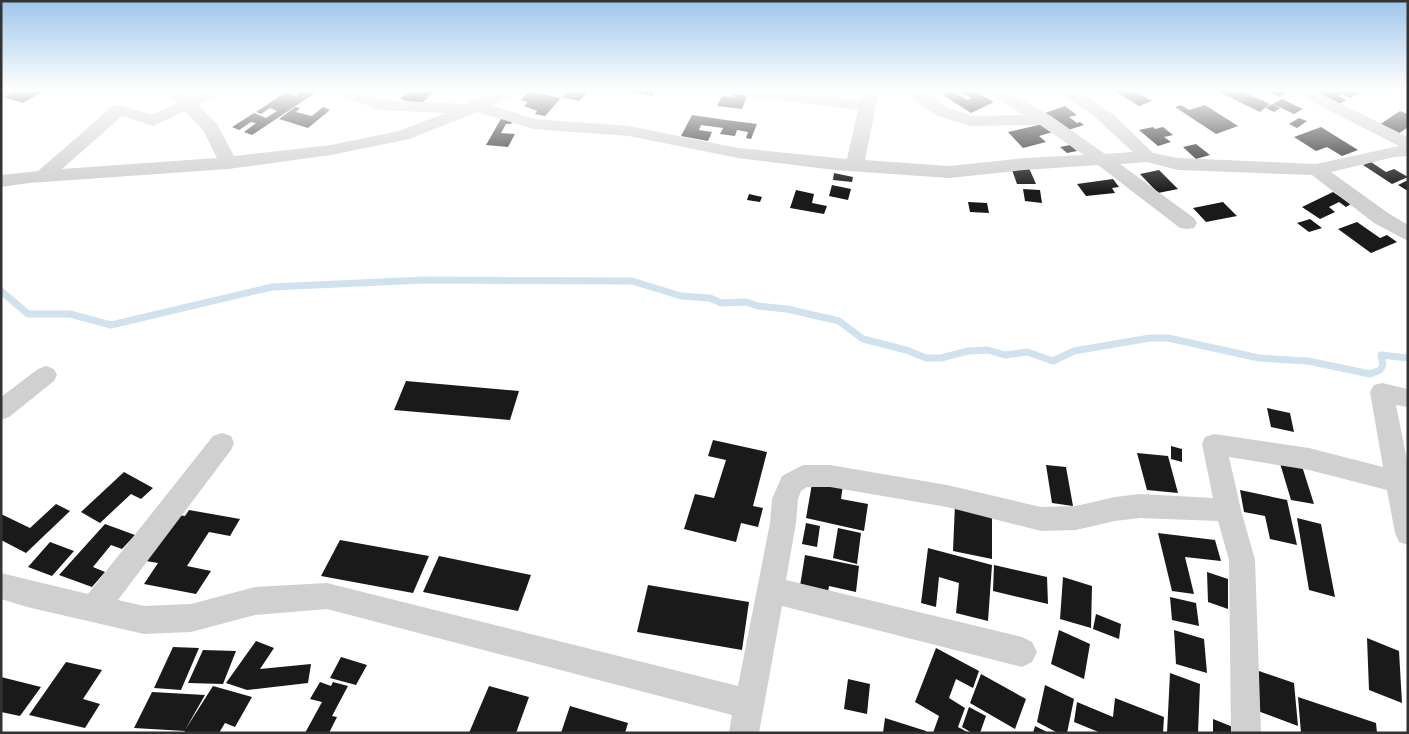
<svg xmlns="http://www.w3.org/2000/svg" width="1409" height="734" viewBox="0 0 1409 734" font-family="Overpass,sans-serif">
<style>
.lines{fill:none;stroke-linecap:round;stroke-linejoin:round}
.stream{stroke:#cfe2ee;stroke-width:7}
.building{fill:#1a1a1a}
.minor{fill:#d0d0d0;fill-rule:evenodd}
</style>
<rect width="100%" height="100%" fill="#fff"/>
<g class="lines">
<path class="stream" d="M1,291l27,23h42l41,11 161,-38 152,-7 208,1 49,15 29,2 11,5 25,-1 12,4 29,3 52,12 24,18 43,11 20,8h15l27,-7 20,-1 17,5 22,-3 26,9 21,-10 76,-13h18l91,20 49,3 62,13 10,-4 3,-5 -2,-10 27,3"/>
</g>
<path class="building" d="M16,90h30l-23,13 -20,-6z
M290,90l28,1 -66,44 -8,-3 12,-9 -5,-1 -12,8 -7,-3 22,-14 12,5 11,-7 -7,-3 -9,6 -5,-2 30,-20 10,4 4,-3z
M410,90h26l-15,14 -21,-5z
M569,90h21l-11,11 -17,-4z
M624,90h32l-4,6z
M952,90l15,10 4,-2 -10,-6 12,-2 21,12 -23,11 -28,-18z
M1113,90h20l19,11 -13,5z
M1223,90h16l31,14 -10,8 -41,-20z
M1263,90h20l4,2 -7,5z
M1322,90h30l8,3 -10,5 -8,-4 -4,2 8,4 -8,5 -23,-12z
M529,91l32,7 -16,18 -10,-2 2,-3 -13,-5 4,-4 -7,-2z
M734,94l13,2 -5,13 -25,-3 5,-10 11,1z
M1282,99l21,10 -9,5 -21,-10z
M1272,104l8,4 -6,4 -8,-4z
M1181,105l8,5 16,-5 33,21 -22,8 -41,-27z
M1065,106l12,9 -8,2 8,6 3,-1 4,3 -16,5 -23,-17z
M295,107l5,1 -4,4 16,4 11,-9 7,3 -22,18 -29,-9z
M1400,111l8,3v13l-10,7 -19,-9z
M692,115l34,5 31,4 -6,15 -5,-1 2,-6 -11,-2 -2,6 -15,-2 3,-6 -22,-3 -2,5 13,2 -4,9 -27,-5z
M502,117l12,1 -3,6h-5l-5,9 14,1 -7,13 -22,-2z
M1299,118l8,3 -10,7 -8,-4z
M1047,123l9,8 -17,5 7,6 -23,6 -15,-16z
M1153,127l2,2 8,-2 10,8 -9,2 7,5 -13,4 -19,-16z
M1321,127l37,23 -16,6 -15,-9 -11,4 -22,-14z
M1196,144l14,11 -14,4 -13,-12z
M1070,145l7,6 -10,2 -7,-6z
M1371,162l15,10 8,-3 14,8 -16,7 -29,-19z
M1011,167l18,1 7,16h-19z
M1159,170l19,19 -20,4 -18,-19z
M834,173l19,4 -1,5 -19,-2z
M1113,179l6,8 -7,1 3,5 -29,3 -9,-12z
M1408,180v11l-10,-6z
M832,185l19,4 -3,11 -19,-4z
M1023,189l17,1 2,13 -17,-2z
M796,190l18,4 -2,9 15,3 -3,8 -34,-6z
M1333,192l18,12 -5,3 -7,-5 -10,5 6,5 -15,7 -18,-12z
M749,194l13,3 -2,5 -13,-2z
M968,202l19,1 2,10 -19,-1z
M1223,202l14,14 -31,6 -13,-14z
M1310,219l12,9 -13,4 -12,-9z
M1357,222l23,16 7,-3 10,7 -26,11 -33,-24z
M406,381l113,10 -9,29 -116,-10z
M1267,408l23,5 4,19 -23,-5z
M713,440l54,12 -14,54 10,2 -5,19 -17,-4 -5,19 -52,-13 11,-35 19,4 12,-38 -18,-4z
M1171,446l11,3v13l-11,-3z
M1137,453l31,3 10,37 -31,-3z
M1279,460l22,3 13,41 -23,-4z
M1046,465l20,2 7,39 -21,-3z
M124,472l29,16 -12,11 -10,-5 -31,29 -19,-11z
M813,478l30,7 -2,14 27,5 -4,27 -58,-13z
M1240,490l47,10 10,45 -27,-6 -5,-23 -21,-4z
M56,504l14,7 -44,42 -25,-13v-26l29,14z
M955,504l37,8v47l-39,-8z
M189,510l51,9 -10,17 -21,-4 -22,34 24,5 -15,23 -52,-10 14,-21 -12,-2 32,-46 7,1z
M1297,518l24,6 14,73 -26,-7z
M806,523l14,3 -3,21 -15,-3z
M105,524l30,11 -13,14 -11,-4 -18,22 12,5 -13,15 -33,-12z
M838,528l23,5 -4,31 -24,-6z
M1158,533l57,7 6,21 -36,-4 9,37 -22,-3z
M340,540l89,16 -16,37 -92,-17z
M50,542l24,9 -22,25 -24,-9z
M928,548l64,17 -4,56 -32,-8 3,-30 -20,-6 -3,30 -15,-4z
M805,555l54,11 -3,26 -27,-6 -1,6 -28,-6z
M439,556l92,19 -13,36 -95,-19z
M994,565l53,12 1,27 -55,-13z
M1207,572l21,7v30l-20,-7z
M1063,577l29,9 -1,42 -31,-9z
M648,585l101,17 -7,48 -105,-18z
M1170,597l26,6 3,23 -27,-6z
M1096,614l25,10 -2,15 -26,-10z
M1059,630l31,14 -6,35 -33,-15z
M1174,630l30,9 3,34 -31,-9z
M1367,638l32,13 3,52 -33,-13z
M256,641l18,7 -14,21 51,-5 -3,19 -61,7 -21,-7z
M173,647l26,1 -18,42 -27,-2z
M936,648l43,23 -6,17 -17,-9 -7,19 16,10 -7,19 11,6h-36l6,-17 -24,-14z
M203,650l33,1 -13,33 -35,-1z
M341,657l26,8 -11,20 -26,-7z
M66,662l36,8 -19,29 17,5 -15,24 -56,-13z
M1253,669l41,14 4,43 -43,-16z
M1170,673l30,11 -2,49h-31z
M981,674l45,25 -11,30 -45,-26z
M1,677l40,10 -21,29 -19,-4z
M848,679l22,5 -3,30 -23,-5z
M320,682l11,4 2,-4 15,4 -16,30 5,1 -8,16h-24l17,-31 -12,-3z
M1045,685l29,14 -7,34h-9l-21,-11z
M213,686l39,11 -17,30 -10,-4 -6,10h-35l1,-2 -51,-3 18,-36 53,3 -20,35z
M489,686l40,11 -13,36h-47z
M1298,697l78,26 1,10h-76z
M1115,698l49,19 -1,16h-62l-27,-11 3,-20 36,15z
M570,706l58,17 -3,10h-64z
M969,707l17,9 -6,17h-8l-10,-6z
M885,718l41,13v2h-43z
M1213,719l20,8v6h-20z
M1035,726l14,7h-16z"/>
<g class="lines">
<path class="minor" d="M1,90h13l-2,3 -11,5z
M165,90h17l7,7 13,-7h18l-9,8 -13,7 19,19 17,32 97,-11 68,-14 47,-18 -67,-3 -43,-17 -2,-3h21l27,10 84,4 33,-14h20l-2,3 -26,12 44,14 94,7 109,22 109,11 11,-49 -119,-15 -6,-2 -2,-3h43l87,10 2,-10h16l-14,70 84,6 75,-8 60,-3 -44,-30 -69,1 -36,-11 -29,-22 -2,-3h18l25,17 25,9 52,-1 -37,-22 -2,-3h19l47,26 54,38 28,-2 -40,-37 -34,-22 -2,-3h19l7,4 32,22 38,37 25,5 138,6 83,-18 -104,-53 -2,-3h20l95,47v19l-14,1 -63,15 57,41 20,12v16l-34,-18 -62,-48 -134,-5 -31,-8 -27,2 74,54 3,5 -3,5 -7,1 -7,-1 -82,-63 -74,5 -75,8 -114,-8 -97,-12 -109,-22 -95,-7 -57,-17 -68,27 -78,16 -103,14 -199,14 -28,4v-12l37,-4 75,-65 6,-1 33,10 25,-12zM185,111l18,19 14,28 -155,11 60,-53 31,10z
M46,366l8,3 3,6 -3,6 -45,36 -8,3v-23l37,-28z
M1382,383l26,6v18l-12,-2 12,60v80l-9,-3 -4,-9 -8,-43 -78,-20 -80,-13 12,53 14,50 6,173h-30l-2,-173 -11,-39 -78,-3 -25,3 -39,9 -35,1 -94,-24 -117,-20h-23l-6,4 -3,8 -2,24 -10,57 236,57 10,5 5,10 -5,10 -10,5 -240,-61 -23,127h-30l3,-18 -405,-106 -72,6 -64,17 -47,2 -117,-27 -26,-8v-26l87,21 125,-158 9,-3 9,3 3,7 -3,7 -113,150 26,6 47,-2 64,-17 72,-4 411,103 32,-163 2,-24 10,-23 21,-11h27l117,20 94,22 35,-1 39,-9 25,-3 73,4 -11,-54 3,-7 9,-3 95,14 74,19 -13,-75 4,-7z"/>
</g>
<linearGradient id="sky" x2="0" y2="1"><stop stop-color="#9ec6ea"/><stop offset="0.47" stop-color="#fff"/><stop offset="1" stop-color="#fff" stop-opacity="0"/></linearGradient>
<rect width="1409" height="192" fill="url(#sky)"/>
<rect width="1409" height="734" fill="none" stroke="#333333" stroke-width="5"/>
</svg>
